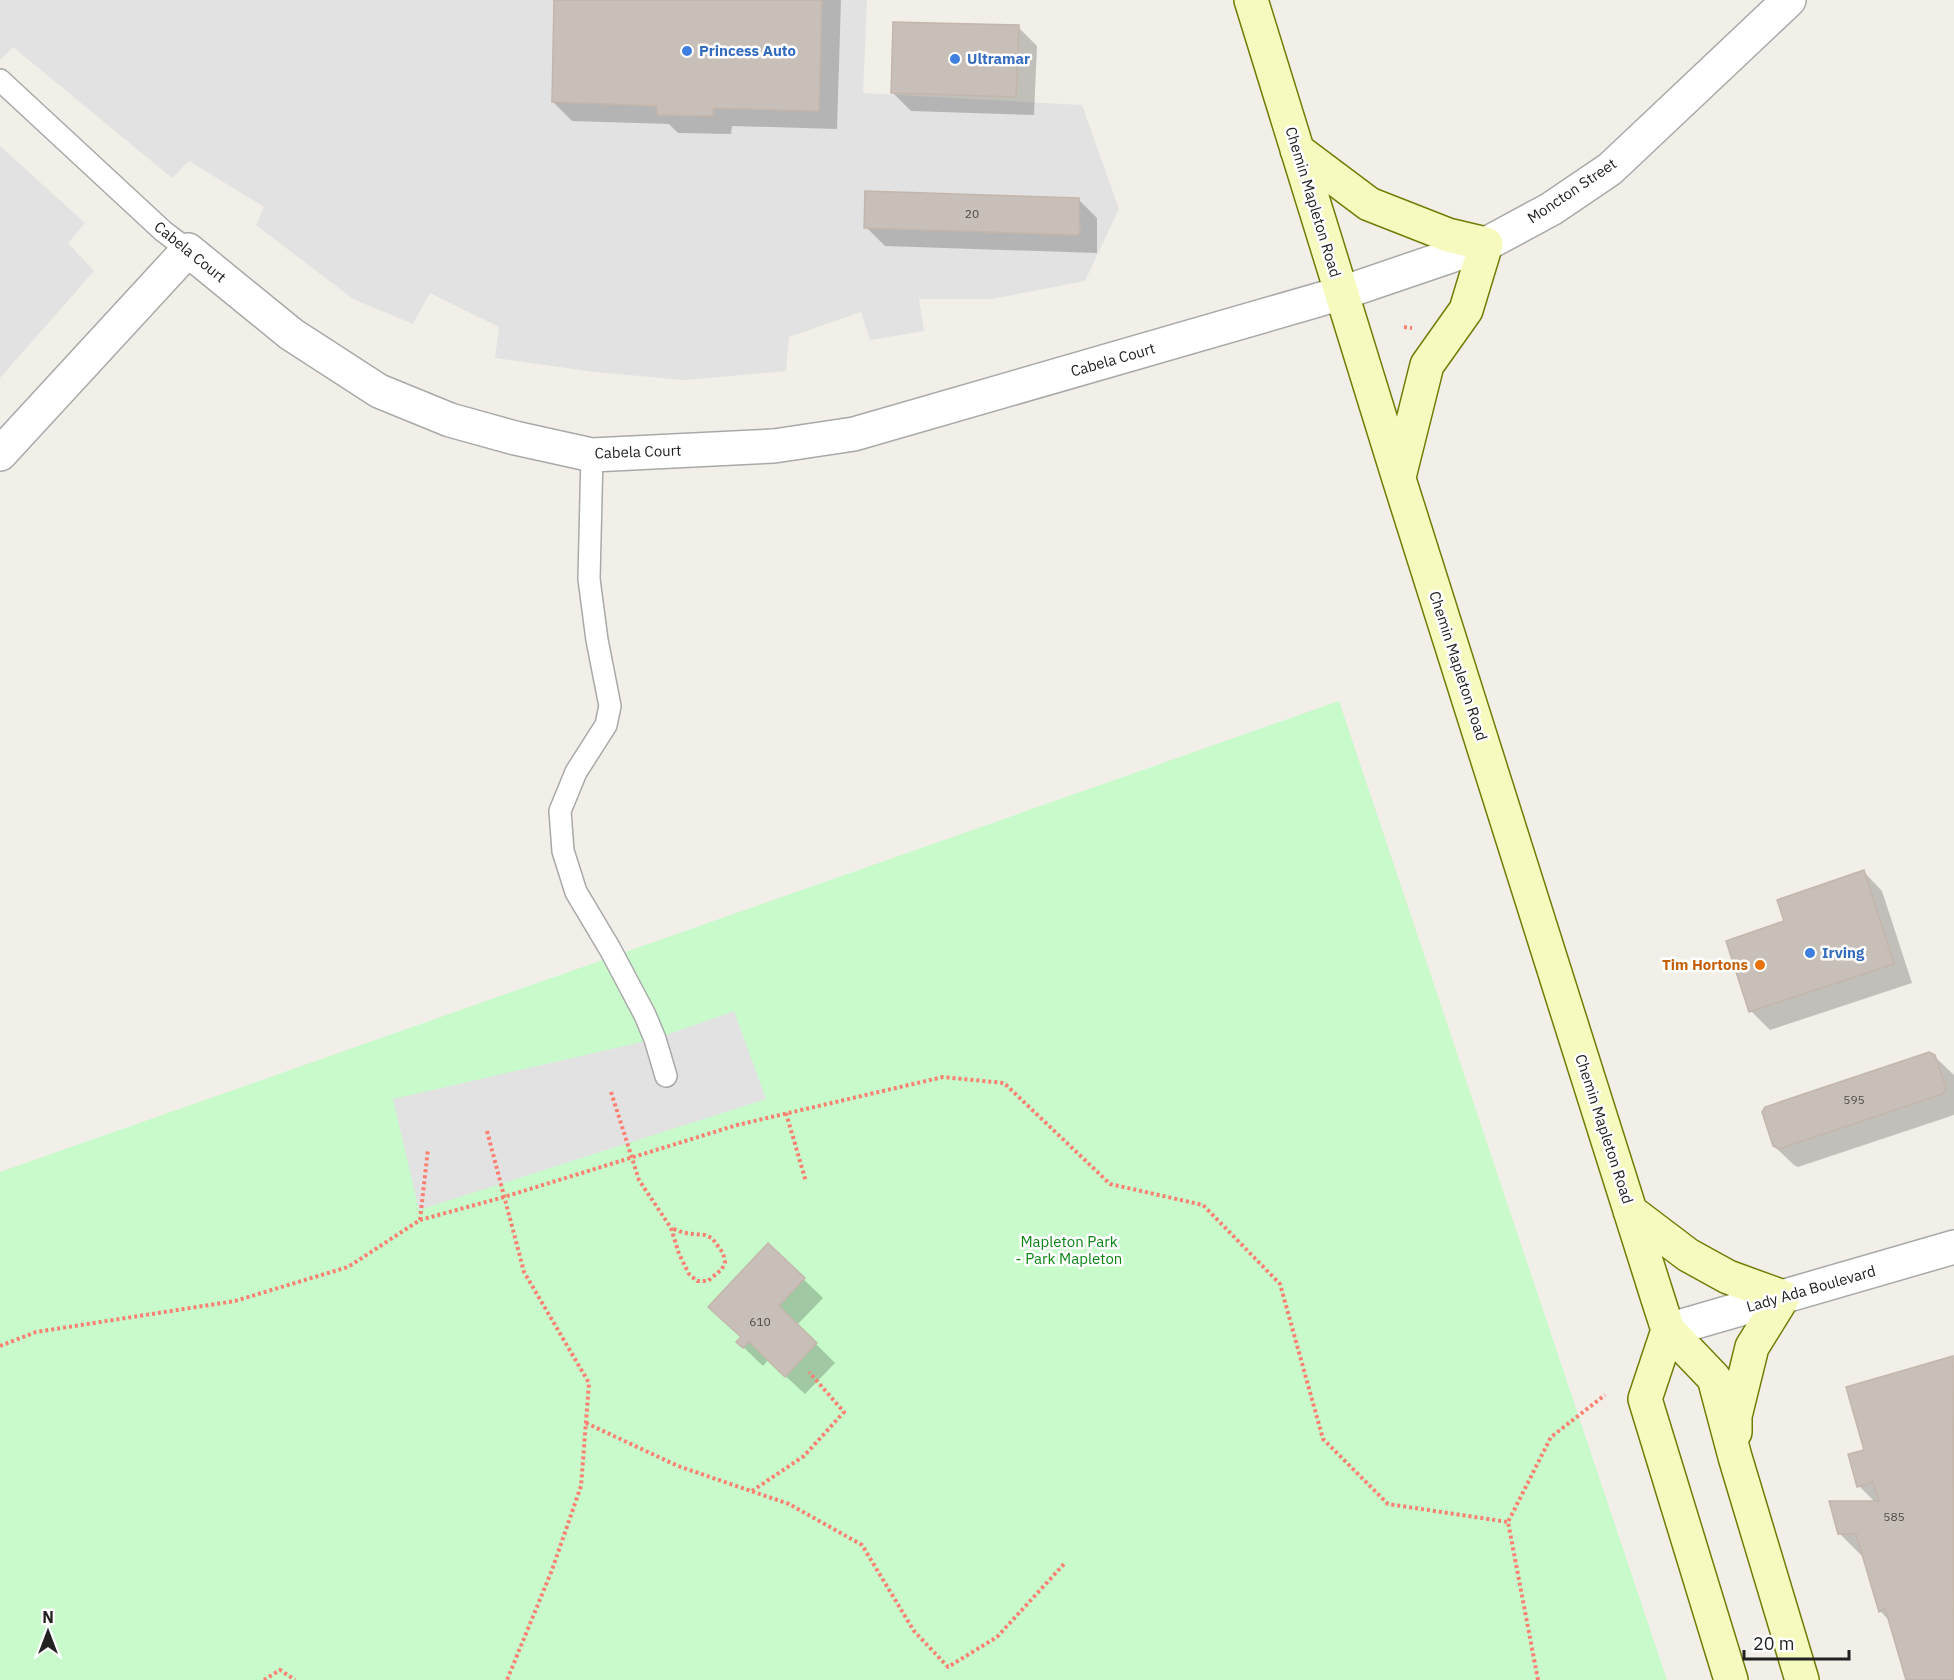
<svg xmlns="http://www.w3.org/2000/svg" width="1954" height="1680" viewBox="0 0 1954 1680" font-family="'IBM Plex Sans',sans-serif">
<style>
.park{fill:#c8facc}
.parking{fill:#e2e2e2}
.shadow{fill:#0003}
.building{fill:#c7bfb8;stroke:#c4b6ab;stroke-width:1.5}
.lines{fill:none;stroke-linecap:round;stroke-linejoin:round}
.lane-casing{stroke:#a9a9a9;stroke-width:24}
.street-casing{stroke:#a9a9a9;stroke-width:36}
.secondary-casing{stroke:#707d05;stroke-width:36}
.path{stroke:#fa8072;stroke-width:4;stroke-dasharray:3 3;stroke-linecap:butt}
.lane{stroke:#fff;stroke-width:21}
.street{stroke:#fff;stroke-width:33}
.secondary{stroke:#f7fabf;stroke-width:33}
.shop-dot{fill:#3f7fe0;stroke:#fff;stroke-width:2}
.food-dot{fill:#e8710a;stroke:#fff;stroke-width:2}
.labels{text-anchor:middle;stroke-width:5;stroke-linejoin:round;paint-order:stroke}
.number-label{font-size:12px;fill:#4b4948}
.shop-label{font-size:15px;font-weight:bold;fill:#366cbe;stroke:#fff;text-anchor:start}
.street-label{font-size:15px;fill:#222;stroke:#fff}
.food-label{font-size:15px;font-weight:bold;fill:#c56008;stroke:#fff;text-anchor:end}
.park-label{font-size:15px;fill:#0c8416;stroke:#fff}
</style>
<rect width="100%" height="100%" fill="#f2efe9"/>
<path class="park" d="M1339,701l328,979h-1667v-508z"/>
<path class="parking" d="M0,0h867l-4,93 219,12 37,104 -34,72 -93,18h-73l5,32 -54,9 -9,-28 -72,25 -3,34 -101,9 -91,-8 -99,-14 4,-31 -69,-34 -17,31 -60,-25 -97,-74 8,-18 -75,-46 -17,17 -159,-131 -13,13z
M0,146l85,77 -17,20 26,28 -94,107z
M734,1011l32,88 -347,111 -26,-111 262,-60z"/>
<path class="shadow" d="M556,0h285l-4,129 -105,-3 -1,8 -53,-1 -9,-9 -97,-3 -19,-19z
M1018,27l19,19 -3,69 -123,-4 -19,-19z
M1078,199l19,19v35l-212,-7 -19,-19z
M1864,872l18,19 30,92 -142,47 -19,-19z
M1934,1056l20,19v40l-156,52 -4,-2 -20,-19z
M768,1245l55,53 -26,27 38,38 -30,31 -37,-34 -5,6 -25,-24 4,-4z
M1953,1357l1,323h-46l-18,-59 -10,-10 -15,-52 -26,-26 36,-31 -16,-16 7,-35z"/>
<path class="building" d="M554,0h268l-3,111 -106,-3v8l-56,-1v-9l-105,-4z
M893,22l126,3 -3,72 -125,-4z
M865,191l214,7 1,35 -2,2 -214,-7z
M1864,870l30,94 -145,48 -23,-71 58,-20 -7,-21z
M1929,1052l6,3 11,33 -3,6 -164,55 -6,-3 -11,-34 3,-5z
M768,1243l37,35 -26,28 38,37 -32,34 -36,-35 -6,6 -7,-6 5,-5 -33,-30z
M1953,1356l1,324h-48l-21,-72 -6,4 -23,-78h-18l-9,-33h50l-6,-19 -16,5 -9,-33 16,-4 -18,-63z"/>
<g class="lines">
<g class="lane-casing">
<path id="lane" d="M0,80l163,151 25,19
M592,455l-3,124 8,61 13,66 -4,19 -30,47 -16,39 3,40 13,41 34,57 35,66 10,24 11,37"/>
</g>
<g class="street-casing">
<path id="street" d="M0,454l188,-204 103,84 88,57 71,29 65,18 77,17 182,-9 80,-12 488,-141 144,-49 65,-35 59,-40 179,-169
M1668,1330l286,-83"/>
</g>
<g class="secondary-casing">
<path id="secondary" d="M1251,0l148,479 259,820 10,31 46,48 21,79 67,223
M1297,150l72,54 79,31 38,9 -20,66 -39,55 -28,112
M1630,1211l58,44 40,22 55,20 -31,50 -17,69v16
M1668,1330l-23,69 86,281"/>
</g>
<path class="path" d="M1404,327l8,1
M611,1092l28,88 32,48 8,26 10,20 8,7h11l14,-12 3,-7 -2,-9 -11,-15 -7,-3 -21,-2 -13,-5
M786,1113l20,69
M487,1131l37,141 65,111 -8,103 -29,84 -45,110
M420,1220l8,-71
M0,1346l36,-14 199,-31 113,-34 72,-47 84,-23 233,-72 206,-48 61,6 106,101 93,21 77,79 43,155 65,65 120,18
M586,1423l92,43 111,38 73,41 52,86 34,36 49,-30 67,-73
M752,1491l52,-35 40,-44 -35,-40
M264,1680l16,-10 15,10
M1538,1680l-30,-158 43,-85 54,-42"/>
<use href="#lane" class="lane"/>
<use href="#street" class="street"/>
<use href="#secondary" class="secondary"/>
</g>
<g class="shop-dot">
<circle cx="687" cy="51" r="6"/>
<circle cx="955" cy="59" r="6"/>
<circle cx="1810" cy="953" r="6"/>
</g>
<circle class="food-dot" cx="1760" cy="965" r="6"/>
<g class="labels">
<g class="number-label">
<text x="972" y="218">20</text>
<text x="1854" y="1104">595</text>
<text x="760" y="1326">610</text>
<text x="1894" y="1521">585</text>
</g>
<g class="shop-label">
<text x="699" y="56">Princess Auto</text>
<text x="967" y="64">Ultramar</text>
<text x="1822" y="958">Irving</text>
</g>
<g class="street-label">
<text transform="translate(1572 191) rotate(-34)" y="5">Moncton Street</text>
<text transform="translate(1313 202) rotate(73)" y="5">Chemin Mapleton Road</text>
<text transform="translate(190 252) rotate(39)" y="5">Cabela Court</text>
<text transform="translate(1113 360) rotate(-16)" y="5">Cabela Court</text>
<text transform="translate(638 452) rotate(-2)" y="5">Cabela Court</text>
<text transform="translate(1458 666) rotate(72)" y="5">Chemin Mapleton Road</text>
<text transform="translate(1604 1129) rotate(72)" y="5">Chemin Mapleton Road</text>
<text transform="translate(1811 1289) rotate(-16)" y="5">Lady Ada Boulevard</text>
</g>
<g class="food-label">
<text x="1748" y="970">Tim Hortons</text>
</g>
<g class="park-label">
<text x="1069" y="1247">Mapleton Park<tspan x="1069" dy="17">- Park Mapleton</tspan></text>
</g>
</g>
<g transform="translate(48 1632)" stroke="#ffffff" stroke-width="4.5" paint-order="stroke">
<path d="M0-4.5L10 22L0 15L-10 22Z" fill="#222222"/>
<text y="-9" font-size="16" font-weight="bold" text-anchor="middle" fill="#222222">N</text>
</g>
<path d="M1744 1650v9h105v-9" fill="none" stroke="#222222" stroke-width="3"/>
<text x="1753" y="1650" font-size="18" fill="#222222" stroke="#ffffff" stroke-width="4.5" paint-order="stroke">20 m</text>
</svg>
